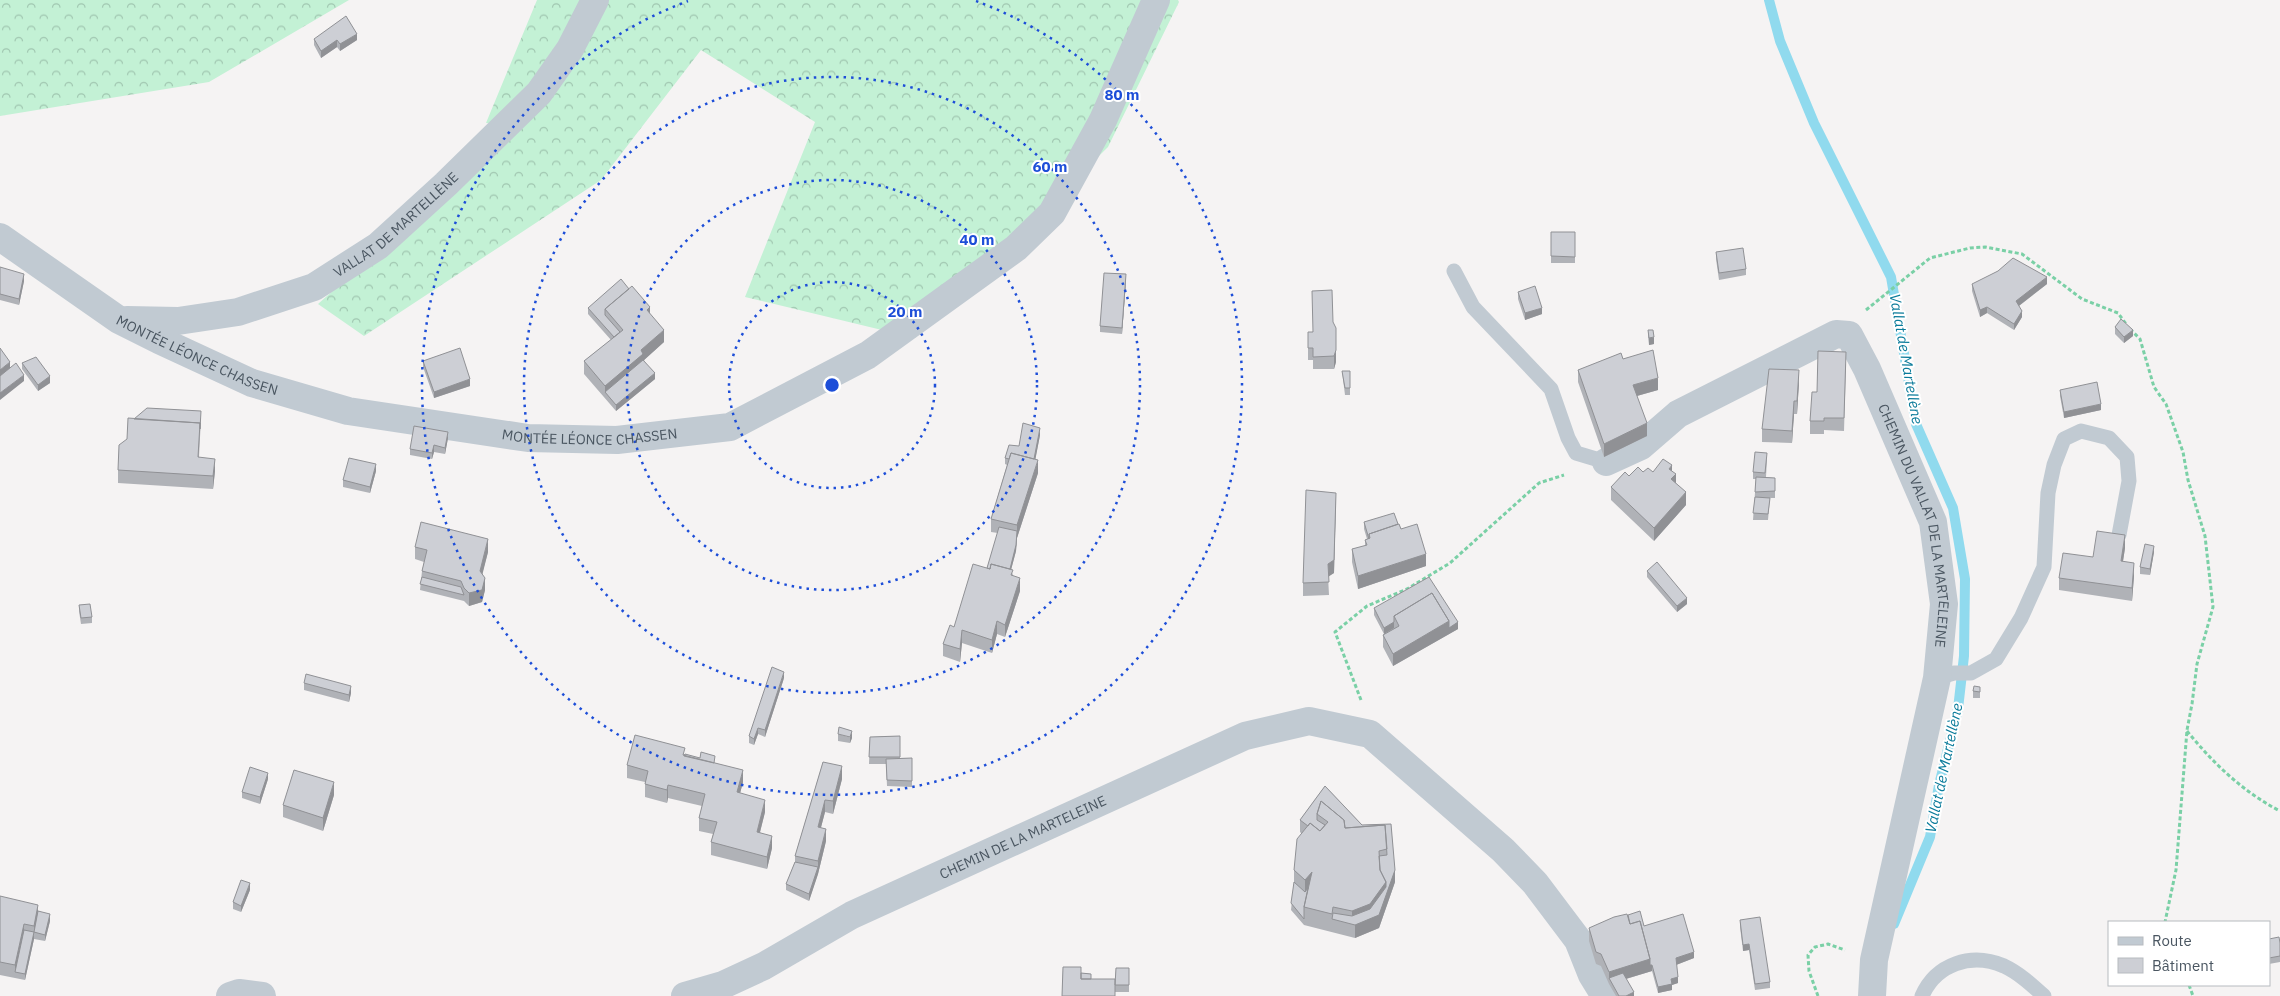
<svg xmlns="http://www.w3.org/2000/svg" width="2280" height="996" viewBox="0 0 2280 996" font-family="'IBM Plex Sans',sans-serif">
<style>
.forest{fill:url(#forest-crowns)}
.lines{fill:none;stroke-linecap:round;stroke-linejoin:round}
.stream{stroke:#90daee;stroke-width:10}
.path{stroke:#7ad0a6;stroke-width:3;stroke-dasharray:4 2.5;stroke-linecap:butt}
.lane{stroke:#c1cad2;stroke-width:15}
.street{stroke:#c1cad2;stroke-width:28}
.wall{fill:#b0b2b7}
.shaded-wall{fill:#909195}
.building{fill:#cdcfd5;stroke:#909195}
.ring{fill:none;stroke:#1d4ed8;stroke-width:2.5;stroke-dasharray:2.5 5}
.labels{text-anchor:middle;stroke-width:4;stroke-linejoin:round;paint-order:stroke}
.street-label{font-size:14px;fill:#4a5661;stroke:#fff}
.water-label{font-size:15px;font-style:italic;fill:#0c7c9b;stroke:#fff}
.centre{fill:#1d4ed8;stroke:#fff;stroke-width:2.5}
.ring-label{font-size:15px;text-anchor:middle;font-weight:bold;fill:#1d4ed8;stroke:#fff;stroke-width:4;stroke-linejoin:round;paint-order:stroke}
</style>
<defs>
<pattern id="forest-crowns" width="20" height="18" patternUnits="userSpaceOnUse" patternTransform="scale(1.25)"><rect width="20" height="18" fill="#c3f1d5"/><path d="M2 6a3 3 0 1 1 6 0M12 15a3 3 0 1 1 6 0" fill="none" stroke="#a0c6b0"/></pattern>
</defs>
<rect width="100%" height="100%" fill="#f5f3f3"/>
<path class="forest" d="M0,0h349l-140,82 -209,34z
M537,0h641l1,2 -71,145 -193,191 -170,-41 70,-175 -114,-72 -100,130 -237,156 -46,-32 202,-180 -34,-1z"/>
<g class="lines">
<path class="stream" d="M1769,0l11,41 34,82 77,154 25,147 37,84 12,71 -1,77 -6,53 -19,76 -9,52 -36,87"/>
<path class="path" d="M1866,310l64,-52 40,-10 15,-1 37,7 60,45 36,14 8,11
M2130,329l10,10 14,48 12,17 17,48 5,28 17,56 8,71 -16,57 -5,40 -5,26 -11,140 -11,52
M1361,700l-26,-68 32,-26 40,-17 43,-26 89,-80 25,-8
M2187,731c26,32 56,61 93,80
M2189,985l4,11
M1818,996l-9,-25 -1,-16 7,-8 13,-3 17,6"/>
<path class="lane" d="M1454,271l19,36 78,82 17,49 8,15 30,9
M1937,678l17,-5h17l25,-14 25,-41 23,-51 4,-74 6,-28 10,-26 17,-8 28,7 18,19 2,24 -10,54
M1922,996c14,-32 49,-44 82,-30 15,7 28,19 40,30"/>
<g class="street">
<path id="s1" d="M0,237l119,83 40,20 93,43 96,28 180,27 89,2 113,-13 138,-72 148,-107 36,-35 51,-93 53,-120"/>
<path id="s2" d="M127,320l51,1 60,-9 76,-25 64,-41 68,-62 93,-91 31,-44 25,-49"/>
<path id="s3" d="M1606,462l35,-16 37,-32 158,-80 13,1 18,34 66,153 11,82 -7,74 -63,282 -2,36"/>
<path d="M230,996l9,-3 23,3"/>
<path id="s4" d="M685,996l38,-11 41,-19 88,-51 393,-179 64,-15 61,13 133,116 32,33 43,57 14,35 13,21"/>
</g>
</g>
<path class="wall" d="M314,39l43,1 -17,11 -3,-4 -16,11 -7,-13z
M1551,232h24v31h-24z
M1716,252l30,17v6l-27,5 -3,-21z
M0,267l24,14 -5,24 -19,-5z
M1126,281l-4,53 -22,-2v-6z
M1972,284h75l-28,22 3,11 -8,13 -27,-17 -7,4 -8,-26z
M1518,292l24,22 -17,6 -7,-21z
M588,308l62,7 14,27 -20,18 11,19 -39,32 -32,-37v-13l27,-21 -23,-26z
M1333,322l3,40 -2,7h-21v-9h-5v-28h4z
M2115,327l18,9 -9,7 -9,-9z
M1648,330l6,14 -5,1 -1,-8z
M1623,359l35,31 -21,6 10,40 -43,21 -26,-75v-12z
M423,361l47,25 -36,12 -11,-31z
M22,363l28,20 -12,8 -16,-22z
M1846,364l-2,67 -20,-1v4h-14v-13l7,-29z
M1342,371h8v24h-5z
M1799,382l-2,32h-3l-2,29 -30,-1v-13z
M2060,390l41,20 -37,8 -4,-22z
M201,418l-2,39 16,14 -2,18 -95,-6v-13l9,-31 7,-20z
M1040,435l-5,25 3,13 -21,65 -1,13 -5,19 2,5 7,16 -15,46 -8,-3 -5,19 -30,-10 -2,19 -17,-6v-12l11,-17 33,-59 11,-35 -7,-1v-13l16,-54 -2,-1v-6l14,-12z
M448,438l-3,16 -11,-2 -2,7 -22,-4v-6z
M1767,459l-1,18 9,1v20h-5l-2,22h-15l3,-41h-3v-7z
M376,471l-6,22 -27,-6v-7z
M1672,471l4,12 10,22 -32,36 -43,-41v-13l18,-11 14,-4h10z
M1336,505l-2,68 -6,3 1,19 -26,1v-13z
M1364,522l34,2 28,42 -68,23 -6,-27v-13l13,-3v-6l2,-1 -3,-10z
M415,547l73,5 -6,22 3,16 -3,12 -13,4 -5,-5 -44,-11 2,-19 2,-9 -9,-3z
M2125,548l-2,13 11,15 -2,25 -73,-11v-12l34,-21z
M2154,552l-4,23 -10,-1v-7z
M1647,571l40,33 -10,8 -30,-35z
M79,605l13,12v6l-11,1 -2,-13z
M1374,608l84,21 -65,37 -10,-19v-12l1,-1 -10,-19z
M784,678l-19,59 -7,-3 -4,11 -5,-2v-7z
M304,683l47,10 -2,9 -45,-12z
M1980,687v11h-7v-7z
M838,734l14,4 -2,5 -12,-2z
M900,736v22h12v29l-25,-1 -1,-22h-17l1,-27z
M685,754l30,9 28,19 -3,11 25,19 -5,20 12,16 -5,21 -56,-14v-13l2,-8 -14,-3v-13l3,-12 -34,-8 -1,5 -22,-6v-15l-18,-4v-13z
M823,762l19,17 -9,35 -8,-2 -4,15 5,14 -8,33 -9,27 -23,-11v-6l9,-22v-6z
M268,779l-8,25 -18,-6v-6z
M1325,786l37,39 29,-1 4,58 -16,46 -24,10 -51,-13 -13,-15 3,-28v-12l8,-36 -2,-2v-12z
M334,795l-11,36 -40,-14v-12z
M250,890l-9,22 -8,-3v-7z
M0,896l38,15 12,10 -5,20 -11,-2 -9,41 -25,-5z
M1628,916l66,42 -18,7 2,18 -6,2v5l-14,3 -6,-22 -26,8 8,17h-18l-7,-12 -8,-18 -5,-2 -7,-23v-13z
M1740,920l30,62v6l-15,2 -6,-40 -6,1 -3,-24z
M2269,939l11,4v19l-11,2z
M1063,967h18v6l10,1v5h24v6l1,-17h13v24h-14v4h-53z"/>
<path class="shaded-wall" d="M357,34v6l-17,11v-7z
M337,40v7l-16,11v-7z
M24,274v7l-5,24v-6z
M1126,274v7l-4,53v-6z
M2047,277v7l-31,24v-7z
M650,307v13l-3,-10z
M1987,307v6l-7,4v-7z
M1542,308v6l-17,6v-7z
M2022,311v6l-8,13v-6z
M664,330v12l-21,19 -38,31v-6l36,-36z
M2133,330v6l-9,7v-6z
M1654,337v7l-5,1v-7z
M1336,350v12l-2,7v-13z
M10,362v12l-10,9v-13z
M1799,370v12l-2,32v-13z
M655,373v6l-39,32v-6z
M24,375v6l-24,19v-7z
M50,376v7l-12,8v-6z
M1658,378v12l-25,7v-12z
M470,379v7l-36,12v-6z
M1794,401v13l-2,29v-12z
M2101,404v6l-37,8v-6z
M1647,423v13l-43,21v-13z
M1040,428v7l-7,37v-7z
M448,432v6l-3,16v-6z
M434,445v7l-2,7v-6z
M215,459v12l-2,18v-13z
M1038,460v13l-21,65 -1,13 -8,30v-6l9,-44v-6z
M376,464v7l-6,22v-6z
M1672,465v13l4,-4v13l-5,5 -2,-23z
M1686,492v13l-32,36v-13z
M1336,493l-2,80 -6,4v-13z
M2125,535v13l-4,26v-13z
M488,539v13l-8,32v-13z
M2154,546v6l-4,23v-6z
M1426,554v12l-68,23v-13z
M2134,563v13l-2,25v-13z
M485,578v12l-3,12 -13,4v-13z
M1020,578v13l-15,46v-12z
M1687,598v6l-10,8v-6z
M997,621v13l-5,19v-13z
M1449,621l9,1v7l-65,37v-12z
M1394,622v6l-10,6v-6z
M962,630v13l-2,19v-13z
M784,672v6l-19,59v-7z
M351,686v7l-2,9v-7z
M758,728v6l-4,11v-6z
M852,731v7l-2,5v-6z
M842,766v13l-9,35v-13z
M743,770v12l-6,23v-13z
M268,773v6l-8,25v-7z
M334,782v13l-11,36v-13z
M668,785v13l-1,5v-13z
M765,800v12l-8,32v-12z
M825,800v12l-7,27v-12z
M826,829v12l-8,33 -9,27v-7l9,-27v-6z
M772,836v12l-5,21v-12z
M1395,870v12l-16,46 -24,10v-13l-3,-1v-13z
M1312,872v18l-7,8v-18z
M250,883v7l-9,22v-6z
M38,905v13l-4,14v7l-9,41v-6l9,-42v-6z
M50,914v7l-5,20v-6z
M24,924v12l-9,36v-7z
M1749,944v6l-6,1v-6z
M1694,952v6l-18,7v-7z
M1650,959l2,6v6l-40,12 -3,-5v-6z
M1678,977v6l-6,2v5l-14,3v-6l13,-8z
M1634,992v4h-8z"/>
<path class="building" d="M346,16l11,18 -17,10 -3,-4 -16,11 -7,-12z
M1551,232h24v25l-24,-1z
M1743,248l3,21 -27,4 -3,-21z
M2013,258l34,19 -31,24 6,10 -8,13 -27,-17 -7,3 -8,-26 26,-13z
M0,267l24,7 -5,25 -19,-5z
M1104,273l22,1 -4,54 -22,-2z
M621,279l8,10 -24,20v6l15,17 -6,5 -26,-29z
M632,286l18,21 -3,3 17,20 -23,20 2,4 -38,32 -21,-25 39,-31 -18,-21z
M1535,286l7,22 -17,5 -7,-21z
M1332,290l1,32 3,6v22l-2,6 -21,1v-9h-5v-16h5l-1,-41z
M2121,319l12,11 -9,7 -9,-10z
M1648,330h5l1,7 -5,1z
M0,348l10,14 -10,8z
M460,348l10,31 -36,13 -11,-31z
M1653,350l5,28 -25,7 14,38 -43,21 -26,-74 43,-17 2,6z
M1818,351l28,1 -2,66h-20v3h-14l2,-29h5z
M36,357l14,19 -12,9 -16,-22z
M643,360l12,13 -39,32 -11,-13z
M16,363l8,12 -24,18v-17z
M1769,369l30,1 -2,31h-3l-2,30 -30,-2z
M1342,371h8v17h-5z
M2097,382l4,22 -37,8 -4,-22z
M147,408l54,3 -1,18v-6l-66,-4z
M128,418l72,5 -2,34 17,2 -2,17 -95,-6 1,-25 8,-6z
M1023,423l17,5 -6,31 -23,-6 -2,6 -4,-1 4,-13 10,1z
M414,426l34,6 -3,16 -11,-3 -2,8 -22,-4z
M1755,452l12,1 -2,20 -12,-1z
M1011,453l27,7 -21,65 -26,-6z
M349,458l27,6 -6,23 -27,-7z
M1663,459l9,6 -3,4 7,5 -5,5 15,13 -32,36 -43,-41 14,-15 4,4 9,-9 5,5 5,-4 5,4z
M1756,477l19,1v13l-20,1z
M1306,490l30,3 -2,67 -6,4 1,18 -26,1z
M1755,497l15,1 -2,16 -15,-1z
M1394,513l4,11 -29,10v5l-5,-17z
M421,522l67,17 -8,32 5,7 -3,12 -13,3 -5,-5 -3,-7 -39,-10 5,-21 -12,-3z
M1399,524l2,5 16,-5 9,30 -68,22 -6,-27 15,-4 -2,-5 5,-2 -1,-4z
M999,527l18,4 -1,14 -6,24 -19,-5 -1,5 -3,-1z
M2097,531l28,4 -4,26 13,2 -2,25 -73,-10 4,-25 30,4z
M2145,544l9,2 -4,23 -10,-2z
M1657,562l30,36 -10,8 -30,-35z
M973,564l17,5 1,-5 22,6 -2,5 9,3 -15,47 -8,-4 -5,19 -30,-10 -2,19 -17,-5 7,-19 4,2z
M422,577l39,10 3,8 -44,-11z
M1429,577l29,45 -9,6v-7l-17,-28 -38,23v6l-10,6 -10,-20z
M1432,593l17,28 -56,33 -10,-19 16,-9 -5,-10z
M90,604l2,13 -11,1 -2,-13z
M772,667l12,5 -19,58 -7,-2 -4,11 -5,-3z
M306,674l45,12 -2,9 -45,-12z
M1974,686l6,1v5l-7,-1z
M839,727l13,4 -2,6 -12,-3z
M635,735l50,13 -2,7 60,15 -6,22 28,8 -8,32 15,4 -5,21 -56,-15 6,-20 -18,-4 6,-24 -37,-9 -1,5 -22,-6 3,-13 -21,-6z
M900,736v21h-31l1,-20z
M701,752l14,4 -1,7 -30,-7 1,-2 15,4z
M912,758v23l-25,-1 -1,-21z
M823,762l19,4 -9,35 -8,-1 -7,27 8,2 -8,32 -23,-5z
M250,767l18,6 -8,24 -18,-5z
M294,770l40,12 -11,36 -40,-13z
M1325,786l37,39 29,-1 4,46 -16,45 -24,10 -23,-6 1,-6 19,3 18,-7 16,-22v-5l-6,-12 -1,-14 8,-1 -2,-30 -40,3 -1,-8 -23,-19 -4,13v6l8,5 -5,6 -10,-8 -2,3 -8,-6z
M1321,801l23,19 1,8 40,-3 2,24 -8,2 1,19 6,12 -16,22 -18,7 -19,-4 -1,7 -28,-7 8,-35 -7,8 -11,-10 3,-31 13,-16 10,8 8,-9 -11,-8z
M795,862l23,5 -9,27 -23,-10z
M241,880l9,3 -9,23 -8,-4z
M1294,882l11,10 3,-4 -4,19v12l-13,-16z
M0,896l38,9 -4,21 -10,-2 -9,41 -15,-3z
M38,911l12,3 -5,21 -11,-3 -9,42 -10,-2 9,-42 10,2z
M1640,911l4,15 39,-12 11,38 -18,6 2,19 -7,2 1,5 -14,3 -6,-22h-2v-6l-10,-38 -10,3 -2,-9z
M1627,914l3,10 10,-3 10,38 -41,13 -8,-18 -5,-2 -7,-24 25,-11z
M1760,917l10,65 -15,2 -6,-40 -6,1 -3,-25z
M2279,937l1,6v13l-11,2v-19z
M1063,967h18v12h34v17h-53z
M1116,968h13v17h-14z
M1081,973l10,1v5h-10z
M1623,973l11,19 -8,4h-7l-10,-18z"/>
<g class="ring">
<circle cx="832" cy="385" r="103"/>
<circle cx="832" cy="385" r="205"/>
<circle cx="832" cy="385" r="308"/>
<path d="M976 1A410 410 0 1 1 688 1"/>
</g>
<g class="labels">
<g class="street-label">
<text dy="5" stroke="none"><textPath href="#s2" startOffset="295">VALLAT DE MARTELLÈNE</textPath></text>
<text dy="5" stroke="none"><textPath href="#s1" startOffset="231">MONTÉE LÉONCE CHASSEN</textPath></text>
<text dy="5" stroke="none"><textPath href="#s1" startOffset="636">MONTÉE LÉONCE CHASSEN</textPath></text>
<text dy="5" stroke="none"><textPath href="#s3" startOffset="482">CHEMIN DU VALLAT DE LA MARTELEINE</textPath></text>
<text dy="5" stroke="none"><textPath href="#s4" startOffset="374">CHEMIN DE LA MARTELEINE</textPath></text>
</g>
<g class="water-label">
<text transform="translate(1906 359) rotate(80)" y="5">Vallat de Martellène</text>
<text transform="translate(1944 768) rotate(-78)" y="5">Vallat de Martellène</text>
</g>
</g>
<circle cx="832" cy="385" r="8" class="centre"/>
<g class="ring-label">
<text x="1122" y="100">80 m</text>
<text x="1050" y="172">60 m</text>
<text x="977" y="245">40 m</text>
<text x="905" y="317">20 m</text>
</g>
<rect x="2108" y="921" width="162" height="65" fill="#ffffff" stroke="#b7bbc0"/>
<rect x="2118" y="937" width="25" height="8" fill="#c1cad2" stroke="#b7bbc0"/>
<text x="2152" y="946" font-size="15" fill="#4a5661">Route</text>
<rect x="2118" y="958" width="25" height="15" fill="#cdcfd5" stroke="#b7bbc0"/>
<text x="2152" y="971" font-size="15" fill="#4a5661">Bâtiment</text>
</svg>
